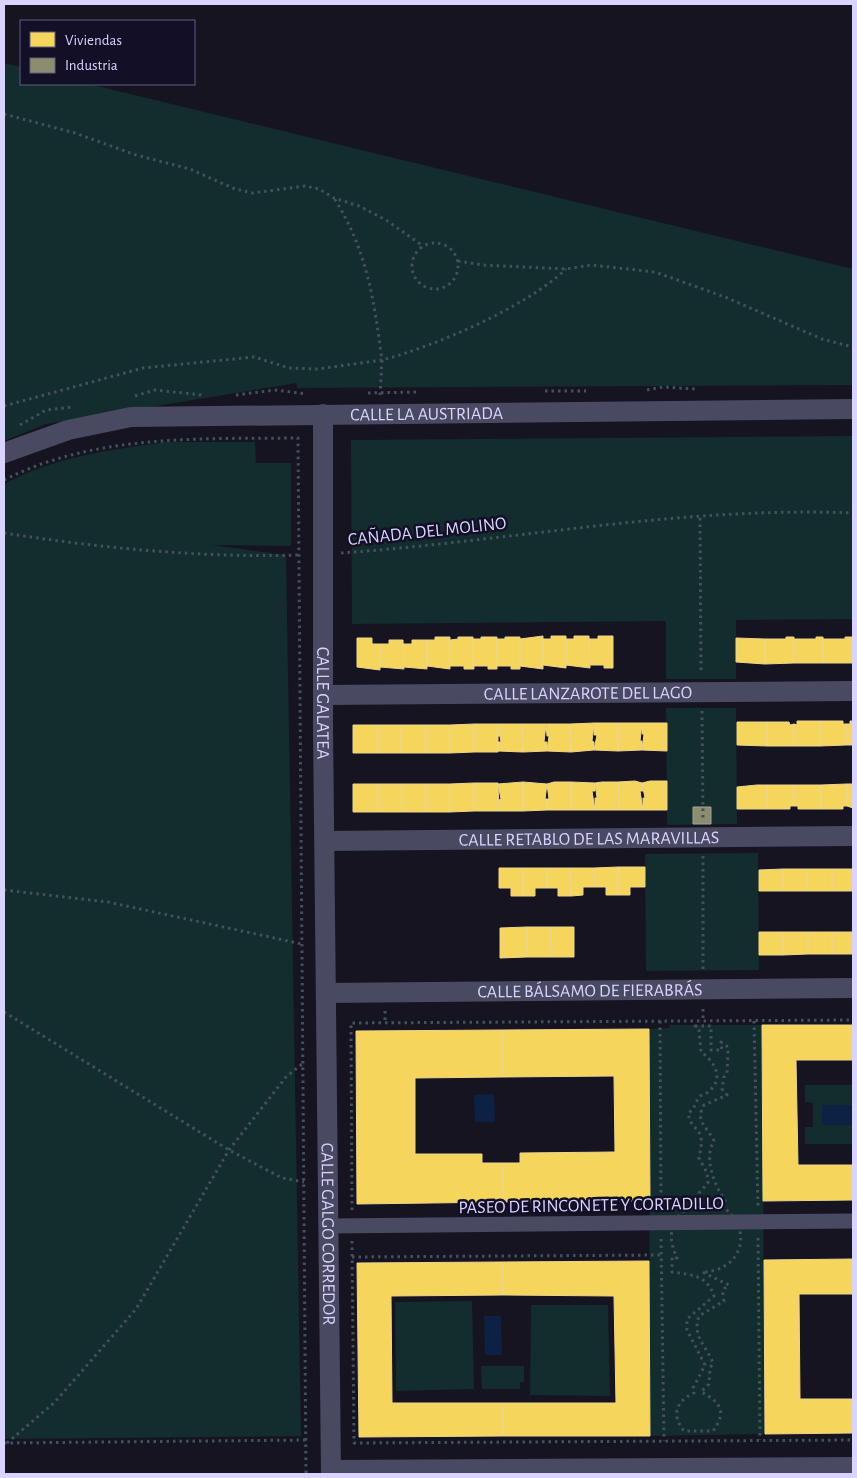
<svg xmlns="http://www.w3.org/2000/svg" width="857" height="1478" viewBox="0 0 857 1478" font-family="'Alegreya Sans',sans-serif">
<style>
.green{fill:#132c2d}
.water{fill:#0d2144}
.homes{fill:#f6d55c;stroke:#edd58d}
.industry{fill:#8c8c6e;stroke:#a3a29a}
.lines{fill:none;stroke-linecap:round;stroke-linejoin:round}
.path{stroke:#44505f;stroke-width:3;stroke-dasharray:2.5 4;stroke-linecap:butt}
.pedestrian{stroke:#4a4962;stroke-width:15}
.minor{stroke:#4a4962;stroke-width:20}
.labels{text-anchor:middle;stroke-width:5;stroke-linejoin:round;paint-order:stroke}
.street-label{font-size:18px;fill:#d9d4ff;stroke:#130f26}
</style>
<rect width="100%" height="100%" fill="#161421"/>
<path class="green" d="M4,63l17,4v17h68l764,185v116l-556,3v-5l-251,41 -42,17z
M853,436v183l-117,1v59h-70v-58l-314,3 -1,-184z
M164,442h91l1,21h35v83l-79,-1 74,10 15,881 -297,3v-955c52,-28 102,-33 160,-42z
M666,708h70l1,116 -70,1z
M758,853l1,117 -113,1 -1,-117z
M670,1025h92l3,409 -115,2 -1,-407 20,-1z
M805,1085h48v20h-31v20h31v19h-48v-17h8v-24l-8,-1z
M472,1301l2,88 -78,2 -1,-89z
M531,1305h77l2,91 -80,-1z
M481,1366h43v16h-4v7h-38z"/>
<path class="water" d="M494,1094l1,28h-20l-1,-27z
M822,1105h31v20h-31z
M484,1316h17l1,39h-17z"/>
<path class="homes" d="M543,636v33l-23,-3v-27z
M551,636h15v32l-23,-3v-26h8z
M574,636h15l1,32 -24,-3v-26h8z
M598,636h15v32h-9v-3h-14l-1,-26h9z
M435,637h15v32l-23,-3v-26h8z
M458,637h15l1,32h-10v-3h-14v-26l8,-1z
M481,637h16v32h-9v-3h-15v-27h8z
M505,637h15v32h-9v-3h-14v-27h8z
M786,637h8v26l-29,1v-25h21z
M816,637h7v26h-29v-24h22z
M845,637h7v26h-29v-24h22z
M357,638h15v6h8v26l-23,-3z
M736,638l29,1v25l-29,-2z
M389,640h14l1,29 -24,-2v-23h9z
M412,640h15v29l-23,-2 -1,-23h9z
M797,721h23v25h-26v-22l3,1z
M820,721h23v3h3v21l-26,1z
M850,721h3v24h-7v-21h4z
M737,722h30v24l-30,-1z
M767,722h22l1,3 4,-1v22h-27z
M594,723l-2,18 2,1v8l-23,2 -1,-28z
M594,723h24v28l-24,-1 3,-15h-3z
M618,723h24l-2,18h2v9l-24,1z
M642,723h25v28l-25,-1 2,-16h-2z
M474,724h24v28h-24z
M474,724v28l-24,1v-28z
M498,724h24l1,28 -25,-1v-9h3l-1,-6h-2z
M522,724h24l-2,18h3v9l-24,1z
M546,724h24l1,28 -24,-1 2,-15h-2z
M353,725h25v28h-25z
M378,725h23v28h-23z
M401,725h25v28h-25z
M426,725h24v28h-24z
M635,781l7,2 1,8h-3l3,19h-24l-1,-28z
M650,781h17v29h-24v-12h2l-3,-15z
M523,782v29h-24v-11l2,-1 -3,-15z
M523,782l24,2 -2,15h2v11l-24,1z
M554,782h17v28h-24v-11h2l-2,-15z
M571,782l24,1v8h-3l3,19h-24z
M602,782h16l1,28h-24v-12h2l-2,-15z
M474,783v28l-24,1v-28z
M474,783h24l1,28h-25z
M353,784h25v28h-25z
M378,784h24v28h-24z
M402,784h24v28h-24z
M426,784h24v28h-24z
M847,784v22h-4v3h-22v-24z
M847,784h6v24l-6,-2z
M757,785h10v24h-30v-22z
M767,785h27v21h-4v3h-23z
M794,785h27v24h-23v-3h-4z
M618,867h27v20h-15v8h-12z
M618,867v28h-12v-8h-11l-1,-19z
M499,868h24v28h-12v-8h-12z
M523,868h24v20h-12v8h-12z
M547,868h23l1,28h-13v-8h-11z
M570,868h24l1,19h-12v8l-12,1z
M783,869h24v22h-24z
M783,869v22h-24v-21z
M807,869h25v22h-25z
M832,869h21v22h-21z
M527,927h23l1,30h-24z
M527,927v30l-27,1v-30z
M550,927h24v30h-23z
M759,932h24v23h-24z
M783,932h25v22l-25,1z
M808,932h24v22h-24z
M832,932h21v22h-21z
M762,1025h91v35h-57l2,105h55v35l-90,1z
M649,1029l1,172 -147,1v-39h17v-10l95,-1 -1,-76 -112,1v-47z
M502,1030v47l-87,1v76h67v9h21v39l-146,2 -1,-173z
M853,1259v35h-54l1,105h53v34l-88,1 -1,-174z
M649,1261l1,175h-147v-33h113l-2,-107 -111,-1 -1,-33z
M502,1262l1,33 -112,1 1,107h111v33l-144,1 -2,-174z"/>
<path class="industry" d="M693,807h18v17h-18z"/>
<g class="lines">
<path class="path" d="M4,114l71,19 61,22 54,14 45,20 18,4 52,-7 14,3 15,9 25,8 27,14 37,26
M412 266a23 23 0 1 1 46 0a23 23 0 1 1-46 0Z
M458,261l25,4 83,4 25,-4 64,7 70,25 97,42 31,8
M647,390l16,-3 32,2
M545,391h41
M368,393l48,-1
M236,395l39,-5 32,4
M380,395l2,-35c54,-14 144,-53 184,-91
M135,396l20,-6 47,5
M4,406l139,-38 111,-11 35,11 29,1 64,-9c-8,-60 -15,-110 -48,-162
M20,425l26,-15 26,-3
M4,480c91,-46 195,-41 294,-42l8,1036
M700,518l1,155
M4,533c97,15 197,25 295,22
M341,553c171,-12 340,-47 512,-40
M702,711l1,107
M703,856v114
M4,890l104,12 194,42
M703,1009v12
M385,1011v12
M4,1012l225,138 53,28 22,4
M660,1021l1,187
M754,1021l4,186
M695,1026h16v24h11l-1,-8 7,5 -1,27 -3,3 -2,12 5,6 -23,10c-10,17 4,22 10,36 -11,17 1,46 12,61l-3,5c32,23 18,65 -21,65l27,13c-7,4 -7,8 -5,16l-25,15c-7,21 7,29 14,47l-3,5 -1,16 -8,8c20,10 26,20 12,39h-29c-13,-16 -8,-30 10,-38l-1,-5 12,-23 -18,-35v-11l27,-23c-7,-21 -22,-21 -42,-24v-15l5,1c-13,-27 -3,-48 26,-56l-4,-9 9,-10 -1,-10 -8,-15c8,-34 -7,-23 -11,-45 7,-4 7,-10 11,-16 3,-3 8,-3 10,-6 16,-13 5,-30 -8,-39l-2,-22z
M352,1210l-1,-187 502,-3
M758,1238l2,202
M661,1239l3,202
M352,1241l2,202 499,-3
M352,1257l309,-2
M4,1443l302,-3
M7,1443l48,-41 81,-93 93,-159 57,-73 16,-13"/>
<path class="pedestrian" d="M328,1226l525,-5"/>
<g class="minor">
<path id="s1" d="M323,414v315l8,745"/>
<path id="s2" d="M4,453l64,-23 63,-13 722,-8"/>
<path id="s3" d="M323,695l530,-4"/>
<path id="s4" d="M325,841l528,-5"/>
<path id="s5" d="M326,993l527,-5"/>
<path d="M331,1470l522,-3"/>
</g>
</g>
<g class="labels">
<g class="street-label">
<text dy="6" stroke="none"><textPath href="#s2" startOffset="428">CALLE LA AUSTRIADA</textPath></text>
<text transform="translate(427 531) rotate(-6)" y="6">CAÑADA DEL MOLINO</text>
<text dy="6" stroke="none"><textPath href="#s3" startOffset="265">CALLE LANZAROTE DEL LAGO</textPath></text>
<text dy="6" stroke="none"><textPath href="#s1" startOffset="289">CALLE GALATEA</textPath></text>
<text dy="6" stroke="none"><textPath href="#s4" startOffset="264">CALLE RETABLO DE LAS MARAVILLAS</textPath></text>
<text dy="6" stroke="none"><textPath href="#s5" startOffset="264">CALLE BÁLSAMO DE FIERABRÁS</textPath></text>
<text transform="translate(591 1205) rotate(-1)" y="6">PASEO DE RINCONETE Y CORTADILLO</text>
<text dy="6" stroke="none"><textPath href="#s1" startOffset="820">CALLE GALGO CORREDOR</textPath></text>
</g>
</g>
<rect width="857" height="1478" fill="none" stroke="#d9d4ff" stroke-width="10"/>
<rect x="20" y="20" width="175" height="65" fill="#130f26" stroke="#625e7d"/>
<rect x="30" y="32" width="25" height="15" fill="#f6d55c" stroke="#625e7d"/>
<text x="65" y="45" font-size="15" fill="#d9d4ff">Viviendas</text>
<rect x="30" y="58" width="25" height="15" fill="#8c8c6e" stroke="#625e7d"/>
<text x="65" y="70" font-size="15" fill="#d9d4ff">Industria</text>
</svg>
